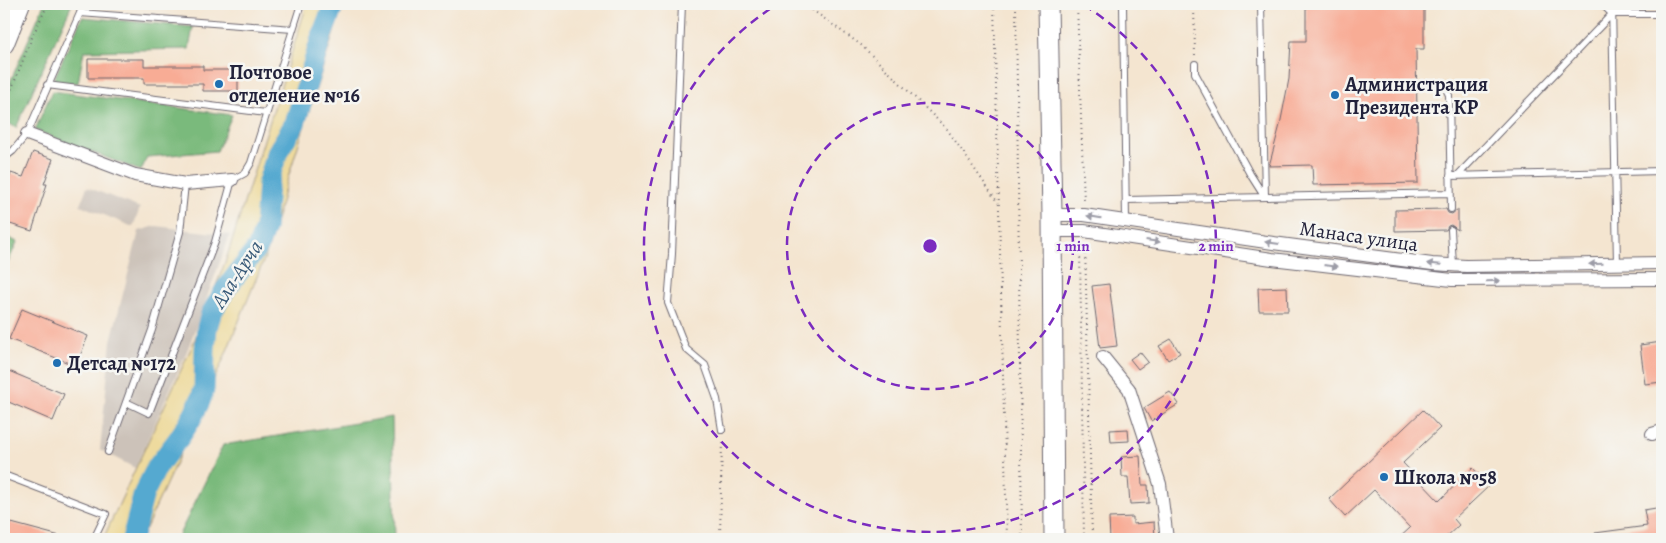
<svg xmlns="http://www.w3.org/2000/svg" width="1666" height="543" viewBox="0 0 1666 543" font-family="Alegreya,serif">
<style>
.industrial{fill:#ccc2b9}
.forest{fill:#7aba7b;stroke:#4e6e5b}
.sand{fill:#eeda9e;stroke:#887e6c}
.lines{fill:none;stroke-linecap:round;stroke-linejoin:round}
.river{stroke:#54a9d0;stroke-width:21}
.building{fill:#f8ac95}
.service-casing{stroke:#6c666f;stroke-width:8}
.minor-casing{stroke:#6c666f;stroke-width:14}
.secondary-casing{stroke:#6c666f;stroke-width:21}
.path{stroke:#6c666f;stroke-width:2;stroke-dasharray:1 4;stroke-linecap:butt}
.service{stroke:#fff;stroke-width:6}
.minor{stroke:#fff;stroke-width:12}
.secondary{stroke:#fff;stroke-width:19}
.oneway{fill:#9c9ca7}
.ring{fill:none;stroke:#7b2cbf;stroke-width:2.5;stroke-dasharray:9 6}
.poi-dot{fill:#1f6fb2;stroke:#f6f6f2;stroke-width:2}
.labels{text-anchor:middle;stroke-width:5;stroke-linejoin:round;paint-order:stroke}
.poi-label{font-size:20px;font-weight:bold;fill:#22223b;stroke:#f6f6f2;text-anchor:start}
.street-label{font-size:20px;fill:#22223b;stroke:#f6f6f2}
.water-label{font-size:21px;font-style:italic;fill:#365877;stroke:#f6f6f2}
.centre{fill:#7b2cbf;stroke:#f6f6f2;stroke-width:2.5}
.ring-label{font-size:15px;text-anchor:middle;font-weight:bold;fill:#7b2cbf;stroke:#f6f6f2;stroke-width:5;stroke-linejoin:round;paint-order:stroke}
</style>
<rect width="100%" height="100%" fill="#f6f6f2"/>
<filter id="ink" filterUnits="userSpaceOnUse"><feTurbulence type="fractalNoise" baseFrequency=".02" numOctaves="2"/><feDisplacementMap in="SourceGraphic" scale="10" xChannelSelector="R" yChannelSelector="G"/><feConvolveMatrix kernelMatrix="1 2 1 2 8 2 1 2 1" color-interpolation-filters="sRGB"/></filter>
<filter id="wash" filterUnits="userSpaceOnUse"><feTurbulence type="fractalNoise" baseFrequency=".0096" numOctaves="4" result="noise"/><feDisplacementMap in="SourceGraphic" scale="20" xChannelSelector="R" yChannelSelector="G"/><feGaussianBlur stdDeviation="1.12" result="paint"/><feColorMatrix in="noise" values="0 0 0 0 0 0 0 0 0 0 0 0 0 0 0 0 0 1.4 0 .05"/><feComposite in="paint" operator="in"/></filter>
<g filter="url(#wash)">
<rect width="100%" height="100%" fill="#f4e5d0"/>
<path class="industrial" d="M87,187l53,21 -7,19 -53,-22z
M156,226l74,9 -43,116 -52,117 -35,-18 11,-109 28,-110z"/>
<path class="forest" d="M44,4h28l-56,124 -12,-8v-24z
M82,17l111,10 -4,22 -105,2 -6,32 -25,-2z
M52,91l180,24 -15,36 -70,6 -6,14 -106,-41z
M4,235l13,7 -13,30z
M392,417l3,122h-218l46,-94z"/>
<path class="sand" d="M307,4h36l-58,183 -16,60 -45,111 -83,181h-38l90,-195 33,-84z"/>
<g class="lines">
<path class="river" d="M132,539l12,-46 13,-26 22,-29 11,-17 10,-20 4,-12 1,-40 2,-21 4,-14 14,-24 33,-43 7,-19 3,-46 10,-31 17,-28 27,-88 12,-31"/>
</g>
<g id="blocks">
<path class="building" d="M1306,4h118v45h-8l2,134 -105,2 -1,-20 -43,1 11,-41 9,-46 2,-38h15z
M88,59h56v7h59v4h35v21h-35v-7h-59v-6h-56z
M33,152l20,7 -9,25h3l-15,47 -28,-9v-27l7,-22 12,4z
M1446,209l2,4 4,1 6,-5v21l-7,-5 -3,1 -2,4 -51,1v-21z
M1109,284l8,62 -17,2 -8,-62z
M1287,287l1,24h-29l-1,-23z
M22,309l66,27 -12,30 -67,-27z
M1171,339l9,14 -12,7 -9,-14z
M1662,342v40l-17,2 -5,-39z
M1140,352l8,10 -10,7 -8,-10z
M4,369l60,25 -11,27 -49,-21z
M1170,392l9,12 -28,17 -7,-13z
M1423,410l17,18 -37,35 36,38 34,-33 16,18 -35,33 5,6 -15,14h-46l12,-11 -36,-38 -29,27 -16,-18z
M1128,429l1,12 -18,1 -1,-12z
M1140,456l2,29h6l1,18 -19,1 -2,-27h-6l-1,-20z
M1662,507v32h-67v-6l52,-7 -3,-16z
M1133,517v7l21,-2 1,16 -45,1 -1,-21z
M4,521l56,15v3h-56z"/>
</g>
</g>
<g filter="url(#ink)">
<use href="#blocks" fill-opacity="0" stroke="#6c666f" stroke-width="1"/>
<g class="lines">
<g class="service-casing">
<path id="service" d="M682,4l-10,250 -4,49 18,46 19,16 12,34 5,31
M1123,4l3,218
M1261,4l4,193
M1602,4l10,10h50
M1612,4l5,260
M80,13l213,16
M1195,64v9l55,101 14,22
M47,85l219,28
M1445,87l4,8 2,114
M4,158l9,-7 14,-17 57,-130
M1458,175l154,-161
M1450,176l212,-5
M1126,200l324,-7
M1451,230l2,35
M126,402l23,11 66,-171 17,-62 13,-7 6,-10 50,-159
M108,452l44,-122 28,-98 5,-48
M4,475l102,39 -12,25"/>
</g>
<g class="minor-casing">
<path id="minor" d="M27,134l108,41 50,9 47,-4
M1052,215h32l189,28 159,21 34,2 196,-3
M1052,231h32l188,28 180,21 210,-1
M1103,357l26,32 31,95 7,55
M1652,434l10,-3"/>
</g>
<g class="secondary-casing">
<path id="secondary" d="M1048,4l4,211 2,324
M4,44l16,-40"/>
</g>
<path class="path" d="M804,4l57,41 86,84 51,74
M994,4l13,535
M1016,4l6,535
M1077,4l7,198
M1194,4l1,52
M4,108l29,-73 15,-31
M1082,243l-2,6 4,290
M1085,244l7,295
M720,539l2,-100"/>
<use href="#service" class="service"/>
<use href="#minor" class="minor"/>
<use href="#secondary" class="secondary"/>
</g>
<defs><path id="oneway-solid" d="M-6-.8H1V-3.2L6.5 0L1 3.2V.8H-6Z" transform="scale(1.25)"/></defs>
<g class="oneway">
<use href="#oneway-solid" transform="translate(1094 217) rotate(-171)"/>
<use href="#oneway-solid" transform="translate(1153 241) rotate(8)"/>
<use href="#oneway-solid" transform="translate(1272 243) rotate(-172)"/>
<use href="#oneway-solid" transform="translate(1434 264) rotate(-175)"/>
<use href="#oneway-solid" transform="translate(1596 264) rotate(179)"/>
<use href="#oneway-solid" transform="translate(1331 266) rotate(7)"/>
<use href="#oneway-solid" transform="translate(1493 281) rotate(-1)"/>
</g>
</g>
<g class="ring">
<circle cx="930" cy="246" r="143"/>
<path d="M1084 5A286 286 0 1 1 776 5"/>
</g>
<g class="poi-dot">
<circle cx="219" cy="84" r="5"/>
<circle cx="1335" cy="95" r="5"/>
<circle cx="57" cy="363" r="5"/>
<circle cx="1384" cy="477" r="5"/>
</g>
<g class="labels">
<g class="poi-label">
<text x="229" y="79">Почтовое<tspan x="229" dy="23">отделение №16</tspan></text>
<text x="1345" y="91">Администрация<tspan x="1345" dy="23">Президента КР</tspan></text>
<text x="67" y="370">Детсад №172</text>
<text x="1394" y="484">Школа №58</text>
</g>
<g class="street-label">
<text transform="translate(1359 236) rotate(8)" y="7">Манаса улица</text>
</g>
<g class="water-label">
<text transform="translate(237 274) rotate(-57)" y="7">Ала-Арча</text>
</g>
</g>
<circle cx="930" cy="246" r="8" class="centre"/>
<g class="ring-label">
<text x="1073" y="251">1 min</text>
<text x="1216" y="251">2 min</text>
</g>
<rect width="1666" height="543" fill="none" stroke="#f6f6f2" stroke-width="20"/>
</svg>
